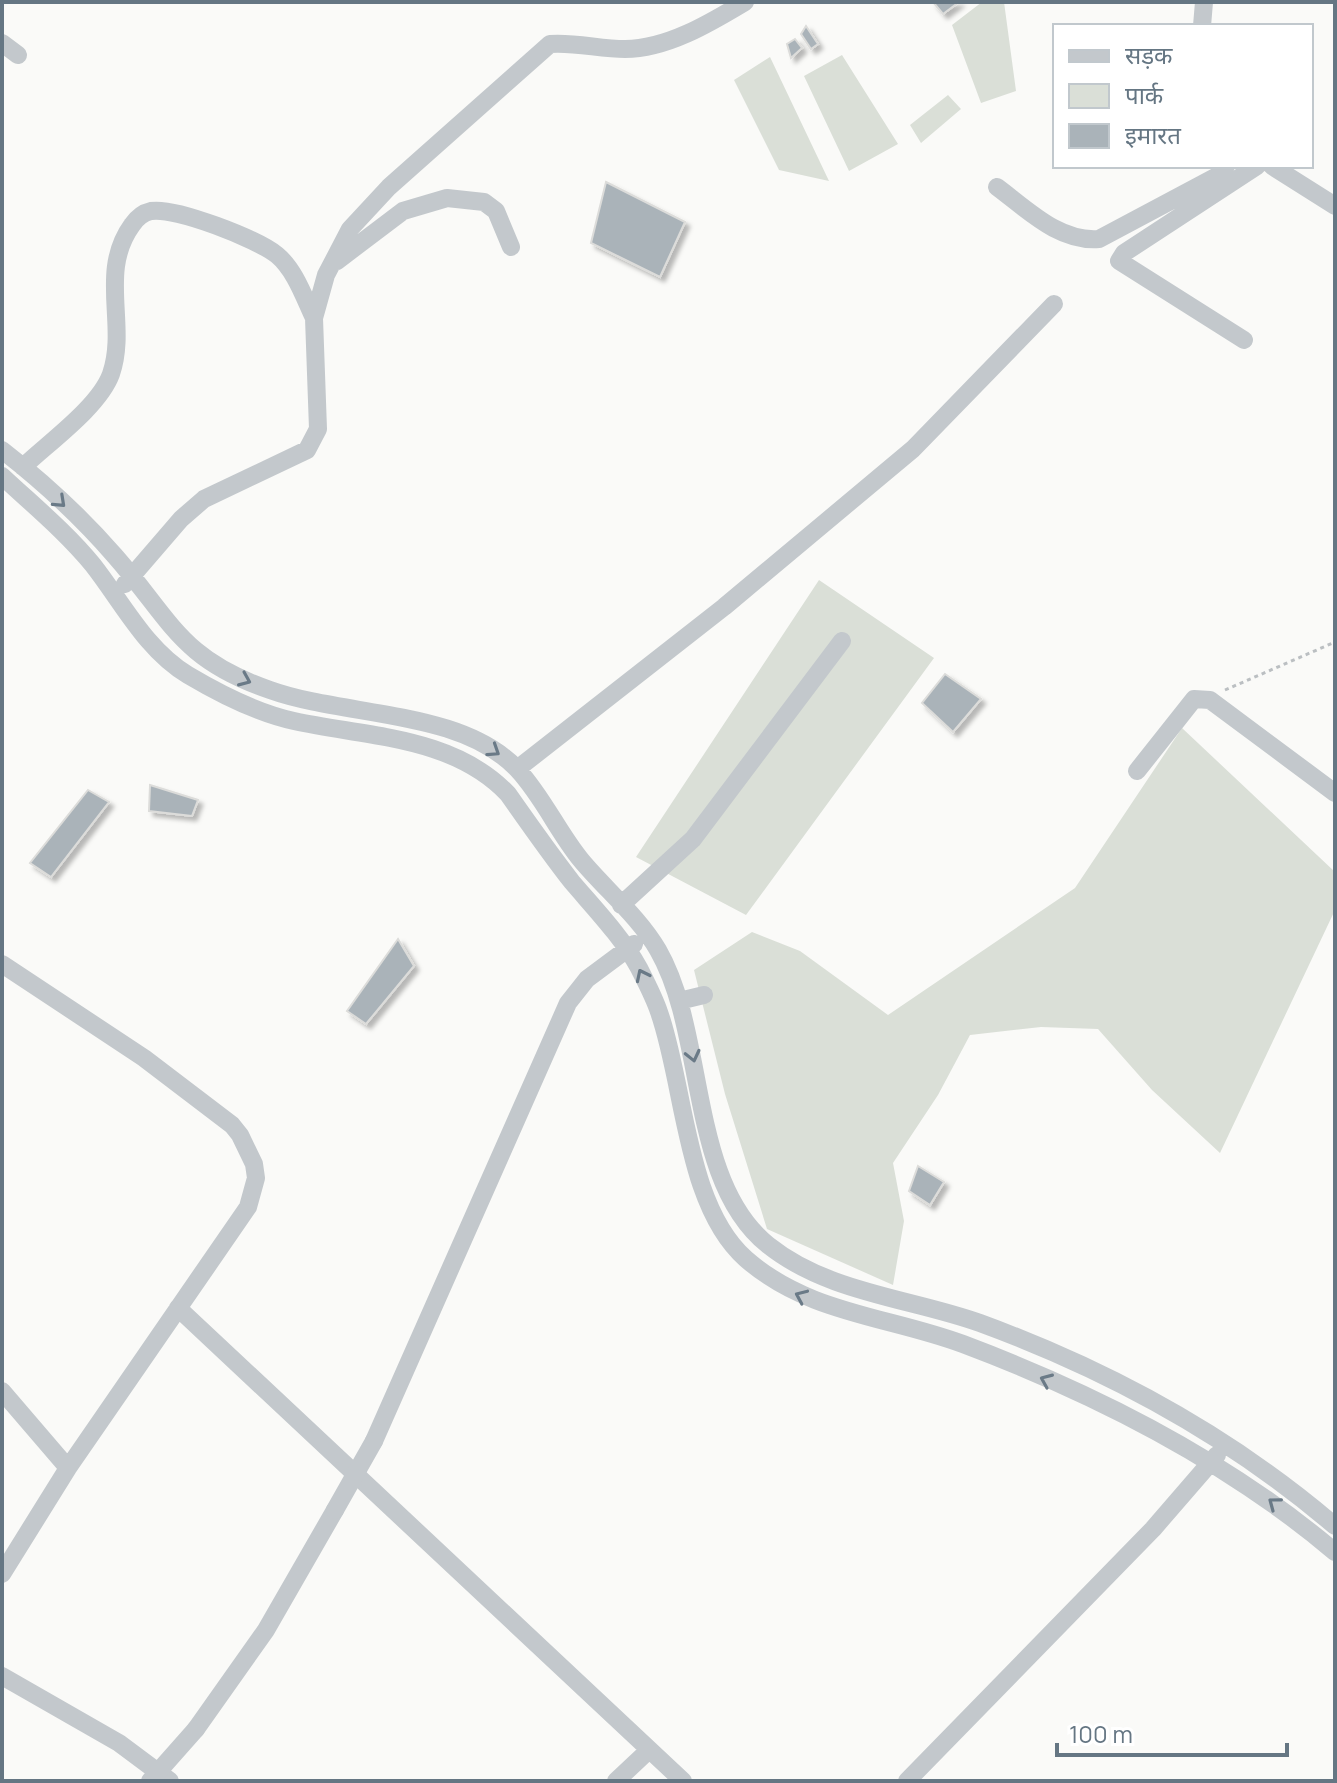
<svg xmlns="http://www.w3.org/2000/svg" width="1337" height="1783" viewBox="0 0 1337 1783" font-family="Manrope,'Noto Sans Devanagari',sans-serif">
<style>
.green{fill:#dadfd7}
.building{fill:#aab3b9;stroke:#dcdcda;stroke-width:2;filter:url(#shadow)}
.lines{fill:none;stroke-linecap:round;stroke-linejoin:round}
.path{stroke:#bbbfc2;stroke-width:3;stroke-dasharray:4 4;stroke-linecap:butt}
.minor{stroke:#c3c8cc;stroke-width:18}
.minor-bridge{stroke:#c3c8cc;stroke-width:18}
.oneway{stroke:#6a7a87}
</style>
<defs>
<filter id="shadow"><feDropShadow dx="4.5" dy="4.5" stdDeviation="2" flood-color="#0004"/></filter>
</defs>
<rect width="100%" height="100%" fill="#fafaf8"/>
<path class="green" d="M982,2h22l12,89 -35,12 -29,-78z
M842,55l56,89 -49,27 -45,-95z
M770,57l59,124 -50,-11 -45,-90z
M948,95l13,14 -40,34 -11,-18z
M819,580l115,78 -188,257 -110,-58z
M1182,728l153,144v38l-115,243 -68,-63 -54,-61 -57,-2 -71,8 -32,60 -45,68 11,58 -11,64 -126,-56 -42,-135 -31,-124 58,-38 48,19 88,64 187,-127z"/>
<path class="building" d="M933,2h26l-16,12z
M806,26l12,18 -7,5 -10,-15z
M795,39l7,9 -11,10 -4,-14z
M606,182l79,40 -25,55 -69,-34z
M945,674l36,25 -28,33 -31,-29z
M150,785l48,15 -6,16 -43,-5z
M88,790l21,12 -58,75 -21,-14z
M398,939l16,27 -48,58 -19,-13z
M918,1166l26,16 -14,23 -21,-14z"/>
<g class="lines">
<path class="path" d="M1225,690l110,-48"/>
<path class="minor" d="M1202,26l2,-24
M2,43l16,12
M1272,166l63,40
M997,187c31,23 62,55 102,52l124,-66 3,-7
M337,261l66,-50 44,-13 37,4 12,9 15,36
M1244,340l-125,-79 5,-8 133,-87
M2,450c40,31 80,68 113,106 57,65 65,103 155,134 75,27 192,19 248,80 25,27 40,62 63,90 24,29 58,57 77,90 49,85 30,231 110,295 60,48 142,53 212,78 128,47 251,114 355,203
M23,467c25,-24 76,-60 88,-93 17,-49 -13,-102 21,-149 4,-6 10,-12 19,-14 25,-4 106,28 126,44 18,15 27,42 37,63
M2,476c31,29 64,56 91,89 29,37 53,85 95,110 32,19 69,38 106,46 73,16 159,15 214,73 21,30 42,60 64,88 23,27 50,55 67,86 7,14 15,29 20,44 26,73 26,193 87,247 63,55 142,57 217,85 133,50 263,116 372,208
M125,584l56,-65 23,-20 103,-49 11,-21 -4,-111 12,-43 24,-46 39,-42 161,-143c25,-2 50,5 75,5 42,0 85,-26 120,-47
M517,769l207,-162 189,-158 141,-145
M1137,771l57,-72 16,1 125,93
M621,905l72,-66 149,-198
M2,964l142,94 88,67 8,10 14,29 2,14 -8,29 -180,261 -66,106
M679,1001l25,-6
M178,1308l505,473
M2,1391l66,77
M374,1441l194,-438 19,-24 47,-35
M2,1676l117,67 51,38
M196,1729l70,-99 69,-120
M616,1781l33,-31
M907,1781l246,-252 64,-74"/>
<path class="minor-bridge" d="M335,1510l39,-69
M150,1781l46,-52"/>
</g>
<defs><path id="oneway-chevron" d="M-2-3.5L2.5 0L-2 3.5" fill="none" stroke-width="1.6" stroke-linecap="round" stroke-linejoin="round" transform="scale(2)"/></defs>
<g class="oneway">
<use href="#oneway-chevron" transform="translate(60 502) rotate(43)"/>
<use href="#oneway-chevron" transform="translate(245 680) rotate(23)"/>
<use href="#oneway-chevron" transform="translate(494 751) rotate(33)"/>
<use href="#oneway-chevron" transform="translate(642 975) rotate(-116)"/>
<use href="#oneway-chevron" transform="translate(693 1056) rotate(77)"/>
<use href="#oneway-chevron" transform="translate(801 1296) rotate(-156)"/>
<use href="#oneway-chevron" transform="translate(1046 1380) rotate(-157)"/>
<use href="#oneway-chevron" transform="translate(1274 1503) rotate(-143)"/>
</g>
<rect width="1337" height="1783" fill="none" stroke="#657683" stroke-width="8"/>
<rect x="1053" y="24" width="260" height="144" fill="#ffffff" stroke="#c1c8cd" stroke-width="2"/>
<rect x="1069" y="50" width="40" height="12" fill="#c3c8cc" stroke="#c1c8cd" stroke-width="2"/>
<text x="1125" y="64" font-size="24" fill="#657683">सड़क</text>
<rect x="1069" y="84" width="40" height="24" fill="#dadfd7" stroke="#c1c8cd" stroke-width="2"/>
<text x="1125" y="104" font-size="24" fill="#657683">पार्क</text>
<rect x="1069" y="124" width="40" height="24" fill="#aab3b9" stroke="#c1c8cd" stroke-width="2"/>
<text x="1125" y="144" font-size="24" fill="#657683">इमारत</text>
<path d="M1057 1743v12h230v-12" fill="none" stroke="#657683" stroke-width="4"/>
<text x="1069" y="1743" font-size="24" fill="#657683" stroke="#ffffff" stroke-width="6" paint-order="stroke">100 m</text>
</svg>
